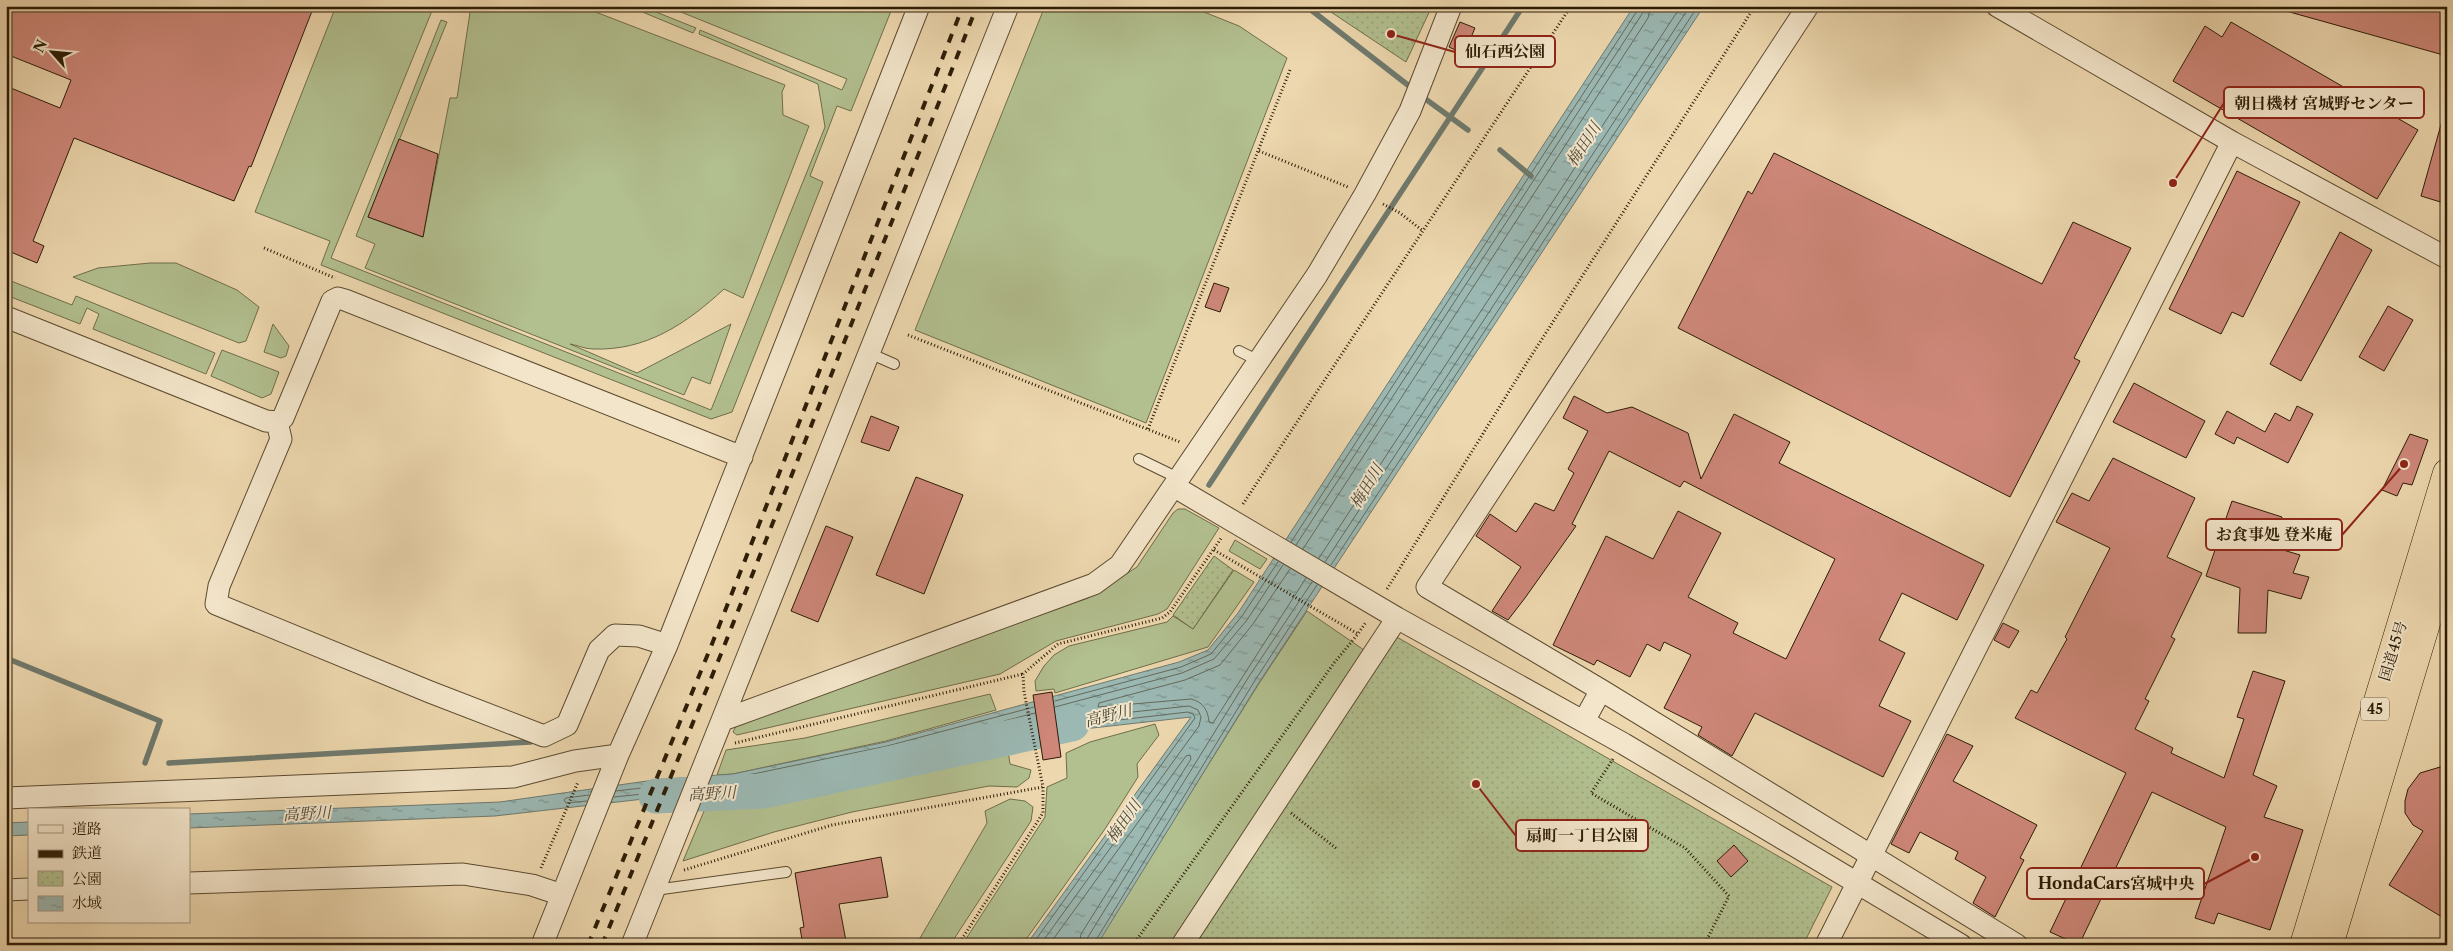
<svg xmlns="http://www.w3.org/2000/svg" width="2453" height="951" viewBox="0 0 2453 951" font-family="'Libre Caslon Text','Noto Serif JP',serif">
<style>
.grass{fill:#b2bf8f;stroke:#6f6e4a}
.park{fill:url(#park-dots);stroke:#6f6e4a}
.water{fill:url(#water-ripples);stroke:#6f7a6e}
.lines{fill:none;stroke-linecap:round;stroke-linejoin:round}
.shore{stroke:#646a5c;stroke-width:1}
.stream{stroke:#6f7a6e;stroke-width:5.5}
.river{stroke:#9bb8b3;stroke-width:35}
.building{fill:#ce8779;stroke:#2c1c06}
.lane-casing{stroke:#5c4b30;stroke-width:12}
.street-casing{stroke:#5c4b30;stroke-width:23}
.highway-casing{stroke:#2c1c06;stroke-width:29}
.path{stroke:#2c1c06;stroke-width:3;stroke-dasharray:1 2.5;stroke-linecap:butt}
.lane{stroke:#f3e5ca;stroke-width:10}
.street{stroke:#f3e5ca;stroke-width:21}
.highway{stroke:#edd7ae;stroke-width:28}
.rail{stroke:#2c1c06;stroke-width:4;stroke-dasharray:9 9;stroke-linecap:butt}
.labels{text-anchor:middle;stroke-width:4;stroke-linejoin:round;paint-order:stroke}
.shield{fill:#f3e5ca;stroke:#685841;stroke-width:1}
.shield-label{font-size:14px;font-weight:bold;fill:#2c1c06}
.street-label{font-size:15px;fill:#2c1c06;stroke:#f3e5ca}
.water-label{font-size:16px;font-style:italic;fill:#4d4b3a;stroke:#f3e5ca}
.leader{fill:none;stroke:#8f2418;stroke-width:2}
.callout-dot{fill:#8f2418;stroke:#f3e5ca;stroke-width:2}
.callout{fill:#f3e5ca;stroke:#8f2418;stroke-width:2}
.callout-label{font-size:16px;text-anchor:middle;font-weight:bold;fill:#2c1c06}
</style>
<defs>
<pattern id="park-dots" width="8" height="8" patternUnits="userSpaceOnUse" patternTransform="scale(1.25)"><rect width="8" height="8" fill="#b2bf8f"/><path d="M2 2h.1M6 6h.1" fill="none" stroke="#99a47a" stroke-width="1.8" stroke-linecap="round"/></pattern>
<pattern id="water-ripples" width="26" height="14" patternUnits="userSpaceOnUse" patternTransform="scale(1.25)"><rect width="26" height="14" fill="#9bb8b3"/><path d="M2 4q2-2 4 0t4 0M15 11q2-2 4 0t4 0" fill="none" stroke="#7f9590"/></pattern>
</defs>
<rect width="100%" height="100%" fill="#edd7ae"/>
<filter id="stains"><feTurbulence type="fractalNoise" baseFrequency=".004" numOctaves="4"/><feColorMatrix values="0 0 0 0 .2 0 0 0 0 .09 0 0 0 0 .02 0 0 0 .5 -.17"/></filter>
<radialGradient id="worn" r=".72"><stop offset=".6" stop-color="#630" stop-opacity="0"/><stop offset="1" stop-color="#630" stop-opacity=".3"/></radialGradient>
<path class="grass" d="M336,6h98l-103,252 380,152 114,-283 -7,-43 -119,-50 1,-4 142,60 5,-11 -181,-73h227l-42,105 -14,-5 -27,70 13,6 -91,230 -21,7 -390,-154 9,-24 -75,-29z
M471,6h109l205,79 -3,7 1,23 26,11 -66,172 -19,-9c-38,35 -78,62 -131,60 -8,0 -16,-4 -23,-5l67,29 94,-49 -21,60 -18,-7 -8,18 -319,-127 10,-24 -19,-8 85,-216 6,2 -79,195 55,20 27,-139h7z
M628,6h13l55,22 -3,5z
M1045,6h144l50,20 48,32 -141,365 -231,-93z
M150,263h26l61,27 22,17 -13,34 -7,2 -166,-66 25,-9z
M6,279l66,26 4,-9 139,57 -9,21 -113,-45 6,-15 -12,-6 -7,16 -74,-29z
M273,324l16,22 -3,10 -5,2 -17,-6z
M222,350l57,22 -8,22 -9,4 -51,-22z
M1178,509h7l34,19 -52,81 -9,5 -102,27 -56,33 -263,61 -4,-3 5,-10 350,-124 49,-31 36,-54z
M1235,540l32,19 -7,10 -31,-18z
M1234,570l20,12 -46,65 -153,46 -1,-4 -18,2 -1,-10 9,-15 10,-11 15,-9 98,-24 6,-6 20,13z
M1307,611l57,39 -195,295h-73l162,-260z
M990,694l6,16 -110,31 -153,33 -16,1 9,-25 79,-12z
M1155,724l4,11 -22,29 1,13 -33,52 -83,116h-60l83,-128 2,-30 20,-9 -1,-25 24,-11z
M1007,744l3,20 21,6 -2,8 -12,9 -28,-1 -137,26 -78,20 -91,29 27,-64 52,-3z
M1010,799l15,2 8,6 -2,14 -81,124h-34l71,-122 -2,-12z"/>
<path class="park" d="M1322,6h110l-26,56z
M1214,556l19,14 -40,59 -20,-14z
M1395,636l437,251 -29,58h-608z"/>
<path class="water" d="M1634,6h70l-446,678 -161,261h-71l165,-228 -224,25 -192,42 -280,32 -306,12v-14l311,-12 154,-22 79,-6 153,-32 293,-80 29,-12 30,-37z
M29,822v13l-23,1v-13z"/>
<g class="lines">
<path class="shore" d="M1291,542l346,-531v-5
M1296,545l346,-531 2,-8
M1303,549l345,-531 3,-12
M1319,558l362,-552
M1325,562l365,-556
M1331,565l367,-559
M1290,569l-37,55 -33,41 -35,15 -86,23 -1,4 93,-8c12,3 17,11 18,23l4,1 93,-145
M1055,701l126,-34 30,-13 31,-38 36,-54
M1055,707l127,-34 32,-14 33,-39 36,-55
M1035,713l-31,8 -1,3 2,2 31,-3
M711,780l23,-2 153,-32 147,-39
M708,787l66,-8 192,-42 71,-8
M616,791l68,-8
M614,797l67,-7
M587,801l-21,2 -2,-3 2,-2 23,-3
M1032,945l163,-227 -2,-4 -5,-2 -130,15
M1040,945l159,-219 2,-9 -3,-7 -9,-4 -132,14
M1049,945l137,-189 4,-1 1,4 -110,175 -2,11
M1086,945l2,-8 160,-259 64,-96
M1093,945l161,-263 63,-97"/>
<path class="stream" d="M1306,6l107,83
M1420,95l48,35
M1500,150l31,26
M1209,485l314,-479
M6,658l154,63 -15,42
M169,763l361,-21"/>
<path class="river" d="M656,796l108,-5 308,-67"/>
</g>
<path class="building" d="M6,6h308l-63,161 -2,-1 -15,35 -160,-63 -41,103 11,5 -7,17 -31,-13v-164l54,22 11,-28 -65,-26z
M2287,6h160v50l-161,-45z
M1460,22l15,6 -11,26 -15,-7z
M2231,22l187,108 -41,69 -204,-118 32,-55 17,11z
M2442,121l5,1v82l-26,-8z
M399,139l39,15 -15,83 -55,-20z
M1774,153l268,131 31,-62 58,26 -57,110 6,3 -70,136 -332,-169 70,-137 4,3z
M2237,171l63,31 -57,115 -11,-5 -11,22 -52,-25z
M2340,232l32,18 -71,131 -31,-17z
M1214,283l15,5 -9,24 -15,-5z
M2388,306l25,14 -29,51 -25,-14z
M2134,383l71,38 -19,37 -73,-36z
M1574,396l33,17 25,-6 56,26 13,46 33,-65 56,28 -11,21 205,102 -27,55 -55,-27 -23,47 26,13 -26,53 32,15 -28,56 -128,-64 -23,43 -34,-21 4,-8 -38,-19 27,-53 -27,-13 -4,9 -13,-7 -17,33 -33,-17 -3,5 -41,-20 53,-109 47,23 25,-48 43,22 -33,64 50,26 -5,10 53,26 49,-100 -151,-78 -4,6 -71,-36 -37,73 4,2 -51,72 -17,22 -16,-9 29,-44 -45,-31 14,-22 26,18 19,-29 19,8 20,-38 -6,-4 20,-38 -25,-13z
M2297,406l16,8 -25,49 -51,-26 -3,7 -19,-10 12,-23 38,21 10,-19 15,8z
M871,416l28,11 -10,24 -28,-9z
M2410,434l18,6 -16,45 -9,-2 -6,13 -15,-6z
M2113,458l82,40 -28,59 35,16 -31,64 4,2 -30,60 4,2 -14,28 38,19 -2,5 53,25 20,-59 -7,-2 16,-46 32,10 -32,94 24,11 -13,31 39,13 -33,100 -52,-17 -4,11 -19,-6 31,-91 -74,-35 -73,153 -29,-13 76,-159 -111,-55 16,-28 6,3 30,-54 -2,-2 45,-89 -54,-26 16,-29 17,8z
M916,477l47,18 -39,99 -48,-19z
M2232,501l50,16 -9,30 27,8 -7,18 16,4 -8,22 -33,-9 -2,43h-28l2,-45 -34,-12z
M826,526l27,11 -35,85 -27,-11z
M2003,623l16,8 -10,17 -15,-8z
M1052,692l9,65 -18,3 -10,-65z
M1947,734l26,12 -20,35 84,44 -17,33 4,2 -29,57 -22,-14 13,-26 -31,-18 3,-7 -38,-20 -11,21 -18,-9z
M2447,765v155l-58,-35 34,-54 -10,-6 -8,-12v-12l3,-12 12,-16z
M1734,845l14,16 -17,16 -14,-16z
M881,857l7,40 -49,7 7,37 -19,4h-24l-3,-17 4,-1 -9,-54z"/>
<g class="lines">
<g class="lane-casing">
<path id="lane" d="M1239,351l20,10
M869,353l25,11
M1139,459l41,20
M655,890l131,-18"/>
</g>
<g class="street-casing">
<path id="street" d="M1808,6l-381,581 174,103 416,255
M1997,6l235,136 215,116
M6,317l260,104 11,1 6,-4 49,-117 6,-3 7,2 397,157
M277,422l4,17 -62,147 -3,18 214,88 114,44 23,-11 32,-75 16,-15 24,1 28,9
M1175,487l222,131 227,126 337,201
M723,720l371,-136 26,-19 197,-290 48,-81 45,-83 41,-105
M1584,721l17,-31
M6,798l507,-21 62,-16 43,-6
M189,883l274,-9 69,11 30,10
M6,890l23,-1
M542,945l76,-190 49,-110 252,-639
M632,945l376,-939
M1182,945l215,-327
M1826,945l406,-803"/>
</g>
<g class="highway-casing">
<path id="highway" d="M2304,945l143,-472
M2329,945l118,-391"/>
</g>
<path class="path" d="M1259,151l89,36
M1383,204l17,9 23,18
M264,248l71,30
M908,335l272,107
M1148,429l142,-359
M1243,504l328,-498
M1214,550l144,84 8,-12
M1387,589l139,-225 229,-358
M735,743l288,-69
M1613,759l-22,34 94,55 44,48 -25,49
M1291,813l46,36
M541,868l37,-86
M684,870l148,-45 211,-38
M958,945l85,-132v-26l-19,-95 -1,-18 35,-30 104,-26 8,-6 52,-75
M1133,945l201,-282 24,-29"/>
<use href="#lane" class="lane"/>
<use href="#street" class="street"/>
<use href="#highway" class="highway"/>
<path class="rail" d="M588,945l122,-296 253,-643
M602,945l119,-291 256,-648"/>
</g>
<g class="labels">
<rect class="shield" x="2361" y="697.5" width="28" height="23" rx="4"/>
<g class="shield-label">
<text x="2375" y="714">45</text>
</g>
<g class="street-label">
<text transform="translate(2393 651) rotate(-73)" y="5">国道45号</text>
</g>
<g class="water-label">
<text transform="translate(1583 144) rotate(-57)" y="6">梅田川</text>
<text transform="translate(1366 486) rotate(-59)" y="6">梅田川</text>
<text transform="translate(1108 715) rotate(-14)" y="6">高野川</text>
<text transform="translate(712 793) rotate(-3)" y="6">高野川</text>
<text transform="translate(307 813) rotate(-3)" y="6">高野川</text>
<text transform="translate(1123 821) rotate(-55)" y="6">梅田川</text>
</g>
</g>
<path class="leader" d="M1391 34L1455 52M2173 183L2224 103M2404 464L2342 535M1476 784L1516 836M2255 857L2204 884"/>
<g class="callout-dot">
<circle cx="1391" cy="34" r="5"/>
<circle cx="2173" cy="183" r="5"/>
<circle cx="2404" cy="464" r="5"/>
<circle cx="1476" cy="784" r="5"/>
<circle cx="2255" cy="857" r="5"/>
</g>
<g class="callout">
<rect x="1455" y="36" width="100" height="31" rx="5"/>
<rect x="2224" y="87" width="200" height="31" rx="5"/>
<rect x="2206" y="519" width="136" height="31" rx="5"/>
<rect x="1516" y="820" width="132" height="31" rx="5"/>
<rect x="2027" y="868" width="177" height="31" rx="5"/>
</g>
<g class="callout-label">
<text x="1505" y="57">仙石西公園</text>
<text x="2324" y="109">朝日機材 宮城野センター</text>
<text x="2274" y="540">お食事処 登米庵</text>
<text x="1582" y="841">扇町一丁目公園</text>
<text x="2116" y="889">HondaCars宮城中央</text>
</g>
<rect width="2453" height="951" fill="none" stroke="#edd7ae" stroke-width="25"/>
<rect x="8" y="8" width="2438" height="936" fill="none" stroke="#2c1c06" stroke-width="2.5"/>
<rect x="12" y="12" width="2428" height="926" fill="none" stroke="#2c1c06"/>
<rect x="28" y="808" width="162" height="115" fill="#f3e5ca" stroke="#a3957c"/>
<rect x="38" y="825" width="25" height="8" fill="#f3e5ca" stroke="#a3957c"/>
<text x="72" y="834" font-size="15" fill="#2c1c06">道路</text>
<rect x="38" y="850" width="25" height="8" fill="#2c1c06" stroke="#a3957c"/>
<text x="72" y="858" font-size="15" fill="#2c1c06">鉄道</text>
<rect x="38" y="871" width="25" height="15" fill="url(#park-dots)" stroke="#a3957c"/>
<text x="72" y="884" font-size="15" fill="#2c1c06">公園</text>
<rect x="38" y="896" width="25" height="15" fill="url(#water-ripples)" stroke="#a3957c"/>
<text x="72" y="908" font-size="15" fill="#2c1c06">水域</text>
<g transform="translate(52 52) rotate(297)" stroke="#f3e5ca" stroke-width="4" paint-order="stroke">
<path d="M0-4L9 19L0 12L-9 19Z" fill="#2c1c06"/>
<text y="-8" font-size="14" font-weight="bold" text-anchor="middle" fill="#2c1c06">N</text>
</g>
<rect width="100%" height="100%" filter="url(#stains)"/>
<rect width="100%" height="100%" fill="url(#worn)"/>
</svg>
